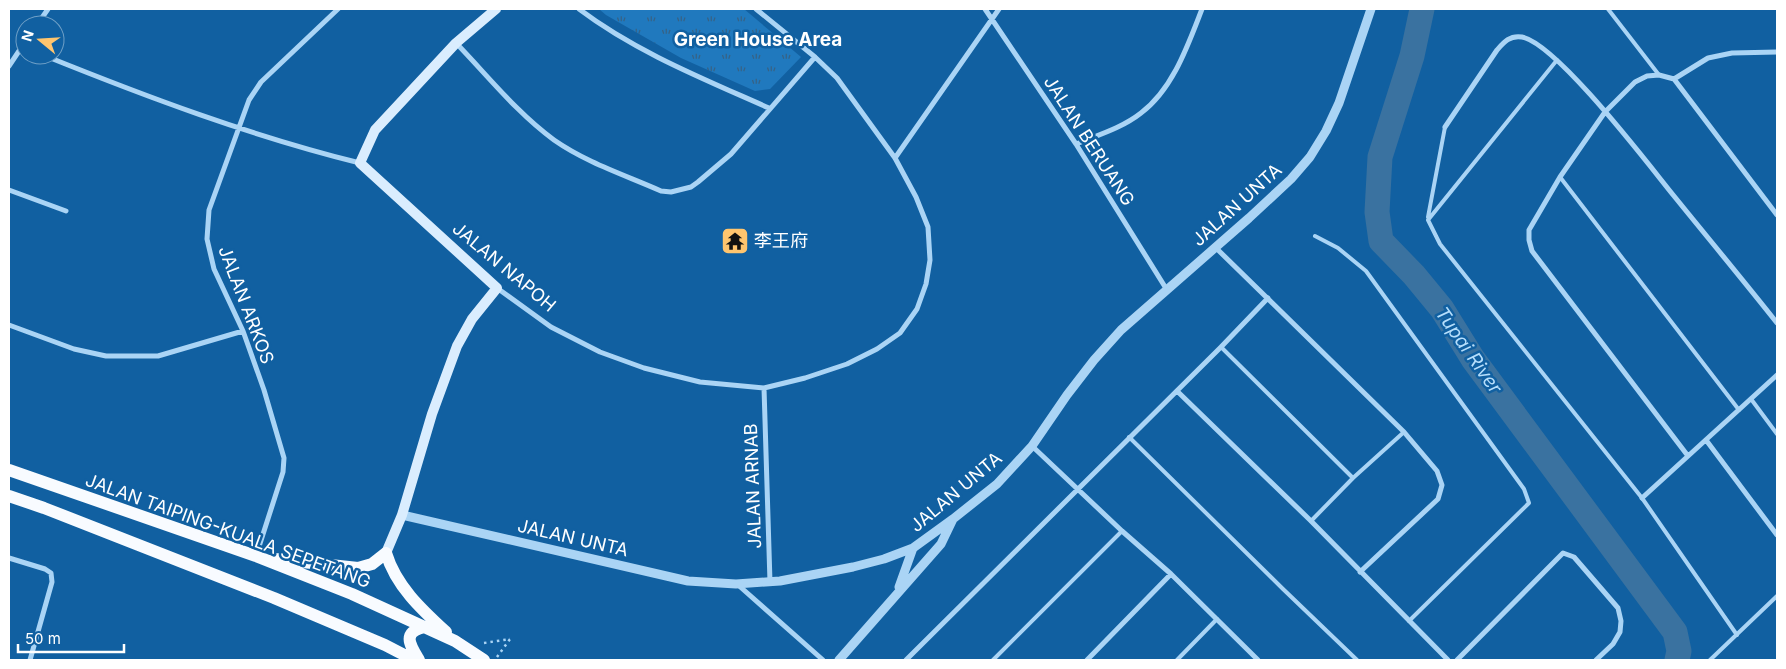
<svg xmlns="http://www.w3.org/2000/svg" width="1786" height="669" viewBox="0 0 1786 669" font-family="Inter,'Noto Sans SC',sans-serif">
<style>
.grass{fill:url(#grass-tufts)}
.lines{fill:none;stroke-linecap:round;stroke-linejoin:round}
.river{stroke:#3a72a0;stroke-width:25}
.path{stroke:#aad4f5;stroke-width:2.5;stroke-dasharray:2.5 4;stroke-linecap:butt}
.service{stroke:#aad4f5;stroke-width:4}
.minor{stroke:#aad4f5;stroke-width:5}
.tertiary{stroke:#aad4f5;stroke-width:9}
.secondary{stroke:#daedfe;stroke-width:10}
.primary{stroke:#f8fbff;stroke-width:12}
.labels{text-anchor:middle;stroke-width:5;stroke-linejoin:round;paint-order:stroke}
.street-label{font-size:18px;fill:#fff;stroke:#1160a1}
.poi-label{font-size:18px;fill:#fff;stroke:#1160a1;text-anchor:start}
.neighbourhood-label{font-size:19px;font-weight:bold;fill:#fff;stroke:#1160a1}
.water-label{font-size:19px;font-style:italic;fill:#b6defb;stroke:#1160a1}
</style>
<defs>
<pattern id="grass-tufts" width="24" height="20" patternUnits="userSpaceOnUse" patternTransform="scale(1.25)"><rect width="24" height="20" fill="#2079be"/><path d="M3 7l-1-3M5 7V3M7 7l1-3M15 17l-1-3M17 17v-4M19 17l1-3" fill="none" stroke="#366285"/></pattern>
</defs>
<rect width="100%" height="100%" fill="#1160a1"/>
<path class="grass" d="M599,9h145l57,48 -31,32 -15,2 -74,-33 -75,-43z"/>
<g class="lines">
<path class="river" d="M1422,9l-10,47 -32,101 -3,55 4,29 33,34 28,34 31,50 202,273 4,19 -2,9"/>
<path class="path" d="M484,643l26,-4
M497,657l13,-18"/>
<path class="service" d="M1608,9l51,66
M1557,60l-129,160 12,24 202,254 95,137
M1560,177l179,233
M1428,217l17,-90
M1315,236l23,12 28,23 158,218 5,14 -120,118
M1221,347l132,131
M1751,399l26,35
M1129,437l154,152 74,71
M1311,521l42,-43 51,-46
M993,660l129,-129
M1177,660l40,-41
M1710,660l67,-64"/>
<path class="minor" d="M579,9c57,43 125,70 190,99
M985,9l91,135 91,146
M37,25l11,-16
M456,43c32,33 61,70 98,97 33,23 71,35 107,51l10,1 20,-5 7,-5 33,-28 84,-97
M43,55c104,42 208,81 317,108
M9,66l16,-24
M1674,79l34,-21 24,-5 45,-1
M1445,127l52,-77c7,-8 13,-15 25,-13 35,7 126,127 152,159 34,42 69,84 103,127
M1076,144c22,-9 46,-16 65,-31 32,-24 47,-68 61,-104
M895,158l104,-149
M9,190l57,21
M1215,247l189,185 33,39 5,14 -4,14 -78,73
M497,288l54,39 49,25 44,16 56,14 64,6 41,-10 42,-14 30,-15 23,-16 17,-24 9,-25 4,-24 -2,-33 -12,-30 -21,-39 -58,-80 -22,-21 -59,-48
M9,325l65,24 32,7h52l85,-25
M764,388l6,194
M1177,391l134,130 137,139
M1706,440l71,95
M1032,446l90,85 49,43 87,86
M1688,456l-156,-205 -3,-11v-10l31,-53 45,-65 30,-30 12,-6 12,-1 15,4 103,136
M1642,498l135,-123
M256,556l27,-84 1,-14 -20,-68 -21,-59 -29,-62 -7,-30 2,-29 40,-110 12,-18 77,-73
M9,558l36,11 6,4 1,9 -22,78
M737,584l86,76
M906,660l315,-313 47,-49
M1087,660l84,-86
M1457,660l106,-107 11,4 44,51 3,13 -1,11 -7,12 -17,16"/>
<path class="tertiary" d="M402,515l286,66 48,3 44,-3 73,-14 31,-8 29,-11 40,-29 44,-35 35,-38 35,-51 27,-35 27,-30 128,-112 42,-39 19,-22 16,-26 13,-28 32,-94
M899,587l14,-39
M839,660l102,-116 12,-25"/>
<path class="secondary" d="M386,553l16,-38 30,-101 25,-68 15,-27 25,-31 -137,-125 15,-33 81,-87 40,-34"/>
<path class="primary" d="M9,470l247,86 96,38 103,47 29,19
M9,496l35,12 230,90 111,47 29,15
M275,559l83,9 14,-4 14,-11c10,33 35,56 60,79
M419,660c-9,-15 -18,-28 6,-33"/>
</g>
<defs>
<g id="temple-square" transform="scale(1.4375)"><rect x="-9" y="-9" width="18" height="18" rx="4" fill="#ffc56e" stroke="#1160a1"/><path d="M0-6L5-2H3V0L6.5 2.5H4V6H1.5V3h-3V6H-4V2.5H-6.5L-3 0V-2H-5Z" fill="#111"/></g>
</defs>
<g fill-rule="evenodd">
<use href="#temple-square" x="735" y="241"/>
</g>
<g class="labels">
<g class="street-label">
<text transform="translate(1089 141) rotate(57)" y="6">JALAN BERUANG</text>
<text transform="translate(1237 205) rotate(-42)" y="6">JALAN UNTA</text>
<text transform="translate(504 267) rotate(40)" y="6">JALAN NAPOH</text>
<text transform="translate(246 305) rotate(69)" y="6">JALAN ARKOS</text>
<text transform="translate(753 486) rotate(-92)" y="6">JALAN ARNAB</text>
<text transform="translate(956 492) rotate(-40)" y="6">JALAN UNTA</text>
<text transform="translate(228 531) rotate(20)" y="6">JALAN TAIPING-KUALA SEPETANG</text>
<text transform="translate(573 538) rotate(13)" y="6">JALAN UNTA</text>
</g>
<g class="poi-label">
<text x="754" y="247">李王府</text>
</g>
<g class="neighbourhood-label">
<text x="758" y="46">Green House Area</text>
</g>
<g class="water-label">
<text transform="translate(1469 350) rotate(55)" y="7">Tupai River</text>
</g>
</g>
<rect width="1786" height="669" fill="none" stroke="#ffffff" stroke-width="20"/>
<g transform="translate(40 40) rotate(288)"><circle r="24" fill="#1160a1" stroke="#70a0c7"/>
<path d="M0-4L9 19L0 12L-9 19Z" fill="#ffc56e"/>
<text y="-8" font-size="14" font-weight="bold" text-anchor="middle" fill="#ffffff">N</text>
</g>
<path d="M18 644v8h106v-8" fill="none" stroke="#ffffff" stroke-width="2.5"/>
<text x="25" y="644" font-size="15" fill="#ffffff" stroke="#1160a1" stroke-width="4" paint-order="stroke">50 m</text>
</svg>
